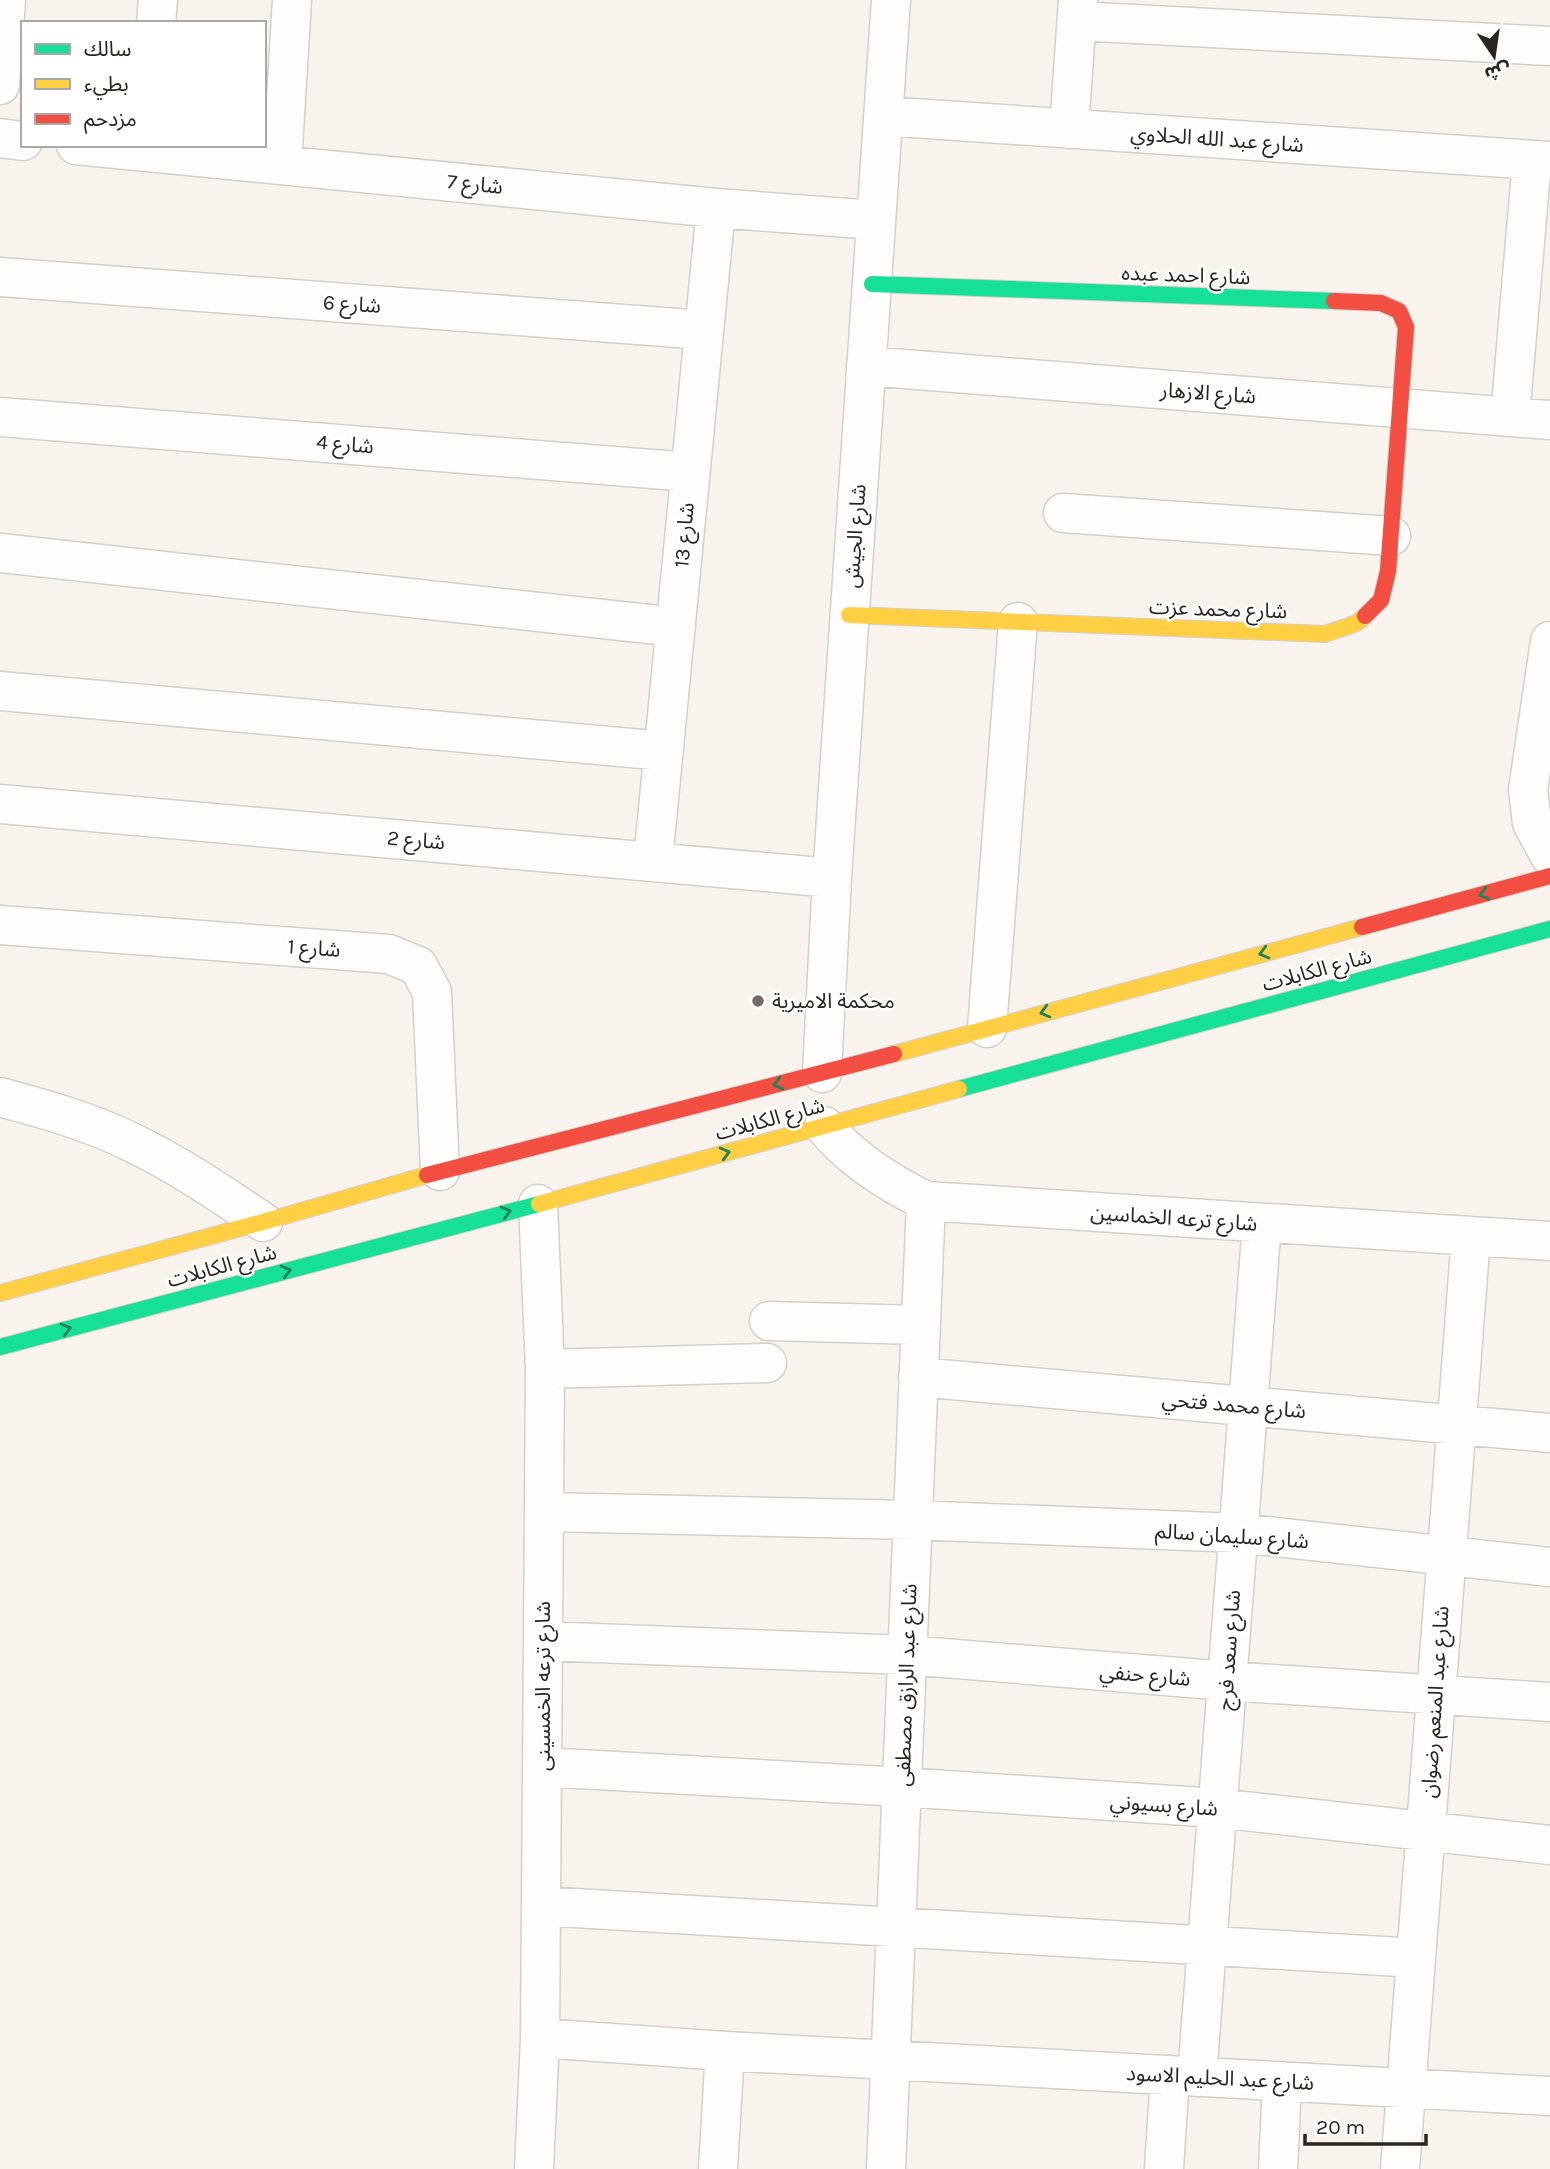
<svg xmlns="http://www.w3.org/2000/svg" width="1550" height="2169" viewBox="0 0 1550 2169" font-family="Karla,'Noto Sans Arabic',sans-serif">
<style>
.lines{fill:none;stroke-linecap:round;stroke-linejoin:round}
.street-casing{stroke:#d5cfc9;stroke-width:41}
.fast-casing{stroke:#d5cfc9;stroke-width:18}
.slow-casing{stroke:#d5cfc9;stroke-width:18}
.jam-casing{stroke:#d5cfc9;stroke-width:18}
.street{stroke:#fefdfc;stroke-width:38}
.fast{stroke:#16e098;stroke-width:16}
.slow{stroke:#ffcf43;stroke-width:16}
.jam{stroke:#f24e42;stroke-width:16}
.oneway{stroke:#20825b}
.poi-dot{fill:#736d66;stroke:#fff;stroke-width:2.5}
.labels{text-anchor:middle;stroke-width:5;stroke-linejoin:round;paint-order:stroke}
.street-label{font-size:21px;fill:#2b251e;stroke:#fff}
.poi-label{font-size:21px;fill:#2b251e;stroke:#fff;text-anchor:start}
</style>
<rect width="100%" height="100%" fill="#f8f3ed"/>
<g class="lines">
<g class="street-casing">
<path id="street" d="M1077,21l473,25
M156,23l2,-23
M0,85l6,-85
M883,116l667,45
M1069,129l9,-129
M0,138l23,3
M76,145l640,63 159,12
M282,164l10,-164
M0,277l704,53
M866,366l684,54
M0,417l690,55
M1510,417l22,-257
M1063,513l328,23
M0,553l676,74
M1550,641l-22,149 4,33 18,33
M0,691l664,60
M0,804l832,74
M653,861l63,-653
M0,925l389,29 29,12 14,26 8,179
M987,1028l31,-406
M822,1073l10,-195 59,-878
M0,1097c45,12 91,25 133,46 46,22 88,51 130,79
M824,1126c26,32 65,57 102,75l624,40
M769,1321l152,4
M545,1369l222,-6
M918,1377l632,56
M544,1512l369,8 325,13 312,34
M543,1641l364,14 320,26 323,21
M543,1767l359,20 315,21 333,37
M541,1906l875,52
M540,2038l185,13 825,45
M1197,2077l65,-854
M534,2169l6,-131 5,-669 -7,-165
M718,2169l7,-118
M886,2169l40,-968
M1164,2169l6,-94
M1278,2169l4,-88
M1400,2169l71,-933"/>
</g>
<g class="fast-casing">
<path id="fast" d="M872,284l462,17
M959,1089l591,-160
M0,1347l539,-143"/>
</g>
<g class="slow-casing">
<path id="slow" d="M849,615l476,19 32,-11 8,-7
M894,1054l468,-127
M539,1204l420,-115
M0,1293l263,-71 164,-47"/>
</g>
<g class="jam-casing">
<path id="jam" d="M1334,301l47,2 18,8 7,16 -18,244 -7,29 -16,16
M1362,927l188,-51
M427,1175l467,-121"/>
</g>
<use href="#street" class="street"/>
<use href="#fast" class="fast"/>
<use href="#slow" class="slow"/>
<use href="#jam" class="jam"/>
</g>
<defs><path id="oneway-chevron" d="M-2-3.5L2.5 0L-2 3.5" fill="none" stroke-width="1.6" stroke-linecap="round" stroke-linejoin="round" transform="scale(1.75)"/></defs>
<g class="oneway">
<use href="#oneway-chevron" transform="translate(1484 894) rotate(165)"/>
<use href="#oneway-chevron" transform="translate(1264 953) rotate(165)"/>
<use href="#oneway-chevron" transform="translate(1045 1012) rotate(165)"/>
<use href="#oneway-chevron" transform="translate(778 1084) rotate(166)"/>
<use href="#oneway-chevron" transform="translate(725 1153) rotate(-15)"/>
<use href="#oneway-chevron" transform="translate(506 1212) rotate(-15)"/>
<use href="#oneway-chevron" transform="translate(286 1271) rotate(-15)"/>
<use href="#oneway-chevron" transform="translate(66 1329) rotate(-15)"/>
</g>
<circle class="poi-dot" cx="758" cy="1001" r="7"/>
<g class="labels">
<g class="street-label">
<text transform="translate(1217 139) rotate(4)" y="7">شارع عبد الله الحلاوي</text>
<text transform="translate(475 184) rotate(6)" y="7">شارع 7</text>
<text transform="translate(1186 275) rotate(2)" y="7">شارع احمد عبده</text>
<text transform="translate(352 304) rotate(4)" y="7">شارع 6</text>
<text transform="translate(1208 393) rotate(4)" y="7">شارع الازهار</text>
<text transform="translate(345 444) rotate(5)" y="7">شارع 4</text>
<text transform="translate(684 535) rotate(-85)" y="7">شارع 13</text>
<text transform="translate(855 536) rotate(-86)" y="7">شارع الجيش</text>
<text transform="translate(1218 609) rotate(2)" y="7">شارع محمد عزت</text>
<text transform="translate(416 840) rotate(5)" y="7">شارع 2</text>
<text transform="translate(314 948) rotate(4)" y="7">شارع 1</text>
<text transform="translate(1317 970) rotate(-15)" y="7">شارع الكابلات</text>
<text transform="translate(770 1119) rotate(-15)" y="7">شارع الكابلات</text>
<text transform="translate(1174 1218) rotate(4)" y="7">شارع ترعه الخماسين</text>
<text transform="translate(222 1266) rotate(-15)" y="7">شارع الكابلات</text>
<text transform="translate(1234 1405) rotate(5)" y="7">شارع محمد فتحي</text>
<text transform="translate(1232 1536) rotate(4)" y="7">شارع سليمان سالم</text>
<text transform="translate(1229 1650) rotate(-86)" y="7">شارع سعد فرج</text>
<text transform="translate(1145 1675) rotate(5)" y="7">شارع حنفي</text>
<text transform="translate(906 1685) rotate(-88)" y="7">شارع عبد الرازق مصطفى</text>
<text transform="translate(543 1686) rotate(-90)" y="7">شارع ترعه الخمسينى</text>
<text transform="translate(1435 1702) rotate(-86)" y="7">شارع عبد المنعم رضوان</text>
<text transform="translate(1164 1805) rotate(4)" y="7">شارع بسيوني</text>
<text transform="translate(1220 2078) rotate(3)" y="7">شارع عبد الحليم الاسود</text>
</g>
<g class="poi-label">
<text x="772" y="1008">محكمة الاميرية</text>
</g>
</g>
<rect x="21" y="21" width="245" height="126" fill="#ffffff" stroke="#aaa8a5" stroke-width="2"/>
<rect x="35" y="44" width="35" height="10" fill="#16e098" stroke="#aaa8a5" stroke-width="2"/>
<text x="84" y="56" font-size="21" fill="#2b251e">سالك</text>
<rect x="35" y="79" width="35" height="10" fill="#ffcf43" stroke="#aaa8a5" stroke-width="2"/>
<text x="84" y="91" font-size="21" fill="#2b251e">بطيء</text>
<rect x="35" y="114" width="35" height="10" fill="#f24e42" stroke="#aaa8a5" stroke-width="2"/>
<text x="84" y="126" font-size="21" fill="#2b251e">مزدحم</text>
<g transform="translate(1494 56) rotate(167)" stroke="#ffffff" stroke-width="5" paint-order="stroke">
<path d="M0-5L12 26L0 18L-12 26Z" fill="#2b251e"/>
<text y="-10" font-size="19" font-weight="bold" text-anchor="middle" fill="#2b251e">ش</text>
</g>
<path d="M1305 2134v10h121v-10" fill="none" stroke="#2b251e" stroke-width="3.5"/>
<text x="1316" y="2134" font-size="21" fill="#2b251e" stroke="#ffffff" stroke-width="5" paint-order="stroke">20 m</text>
</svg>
